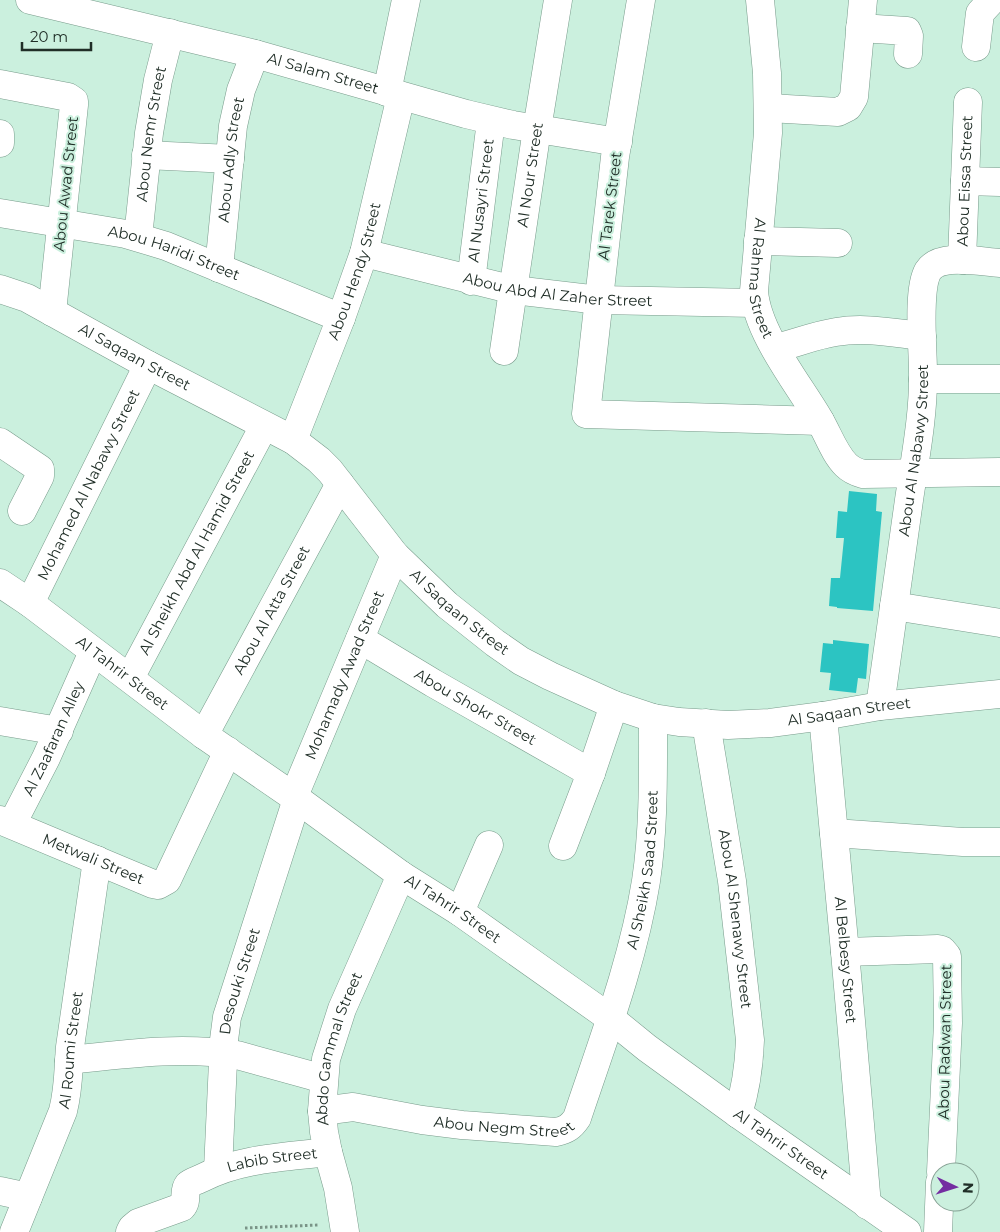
<svg xmlns="http://www.w3.org/2000/svg" width="1000" height="1232" viewBox="0 0 1000 1232" font-family="Montserrat,sans-serif">
<style>
.building{fill:#2cc4c2}
.lines{fill:none;stroke-linecap:round;stroke-linejoin:round}
.minor-casing{stroke:#789b8b;stroke-width:29}
.path{stroke:#7a9487;stroke-width:3;stroke-dasharray:2.5 2.5;stroke-linecap:butt}
.minor{stroke:#fff;stroke-width:28}
.labels{text-anchor:middle;stroke-width:4;stroke-linejoin:round;paint-order:stroke}
.street-label{font-size:15px;fill:#202e27;stroke:#cbf0de}
</style>
<rect width="100%" height="100%" fill="#cbf0de"/>
<path class="building" d="M849,491l28,3 -1,17 6,1 -9,99 -36,-3v-1l-8,-1 2,-28h9l4,-40h-8l2,-27 9,1z
M833,640l36,4 -3,35 -8,-1 -2,15 -27,-3 2,-17 -11,-1 3,-29 10,1z"/>
<g class="lines">
<g class="minor-casing">
<g id="minor">
<path id="s1" d="M30,0l225,54 211,60 47,11 105,17"/>
<path d="M641,0l-26,157 -29,257 234,7"/>
<path id="s2" d="M760,0l7,73 1,60 -14,158c3,42 44,92 65,128 9,15 15,34 27,46 5,5 10,7 17,9l137,-2"/>
<path d="M860,28l47,3 2,5 -1,18"/>
<path d="M976,47l4,-34 12,-13"/>
<path d="M0,84l68,13 6,4v4l-22,207"/>
<path d="M387,92l19,-92"/>
<path d="M769,108l69,4 10,-5 6,-10 9,-97"/>
<path d="M0,134v9"/>
<path d="M146,155l84,4"/>
<path d="M965,181l35,1"/>
<path id="s3" d="M0,213l126,21 40,12 175,72"/>
<path id="s4" d="M138,237l11,-104 9,-53 12,-47"/>
<path d="M758,241l80,2"/>
<path id="s5" d="M364,253l150,37 85,10 156,3"/>
<path id="s6" d="M962,260l6,-158"/>
<path id="s7" d="M219,268l14,-142 8,-36 14,-36"/>
<path id="s8" d="M471,281l20,-160"/>
<path id="s9" d="M0,289l27,9 121,67 145,75 26,20 11,11 65,84 52,50 48,38 26,18 29,15 64,29 39,13 26,4 49,3 42,-2 53,-7 57,-10 120,-12"/>
<path d="M776,348c20,-5 40,-13 60,-16 29,-5 58,1 86,4"/>
<path id="s10" d="M504,351l33,-222 21,-129"/>
<path d="M923,379h77"/>
<path id="s11" d="M293,440l48,-122 23,-65 37,-157"/>
<path d="M0,442l40,27v7l-18,35"/>
<path id="s12" d="M0,583l30,20 174,132 93,64 104,76 59,37 150,106 37,30 91,66 169,118"/>
<path id="s13" d="M30,603l118,-238"/>
<path d="M894,606l106,17"/>
<path id="s14" d="M360,639l73,44 158,90"/>
<path id="s15" d="M130,678l134,-252"/>
<path id="s16" d="M880,706c10,-69 19,-138 29,-206 6,-41 15,-88 14,-128 0,-24 -6,-82 5,-101 12,-19 53,-9 72,-8"/>
<path id="s17" d="M823,716l22,236 22,253"/>
<path d="M0,721l59,10"/>
<path id="s18" d="M706,723l26,158 18,159c-1,26 -4,49 -12,74"/>
<path id="s19" d="M204,735l136,-251"/>
<path id="s20" d="M294,796l101,-241"/>
<path id="s21" d="M0,820l153,64 5,1 9,-5 61,-129"/>
<path id="s22" d="M12,824l34,-66 47,-106"/>
<path d="M834,833l129,9h37"/>
<path d="M563,846l28,-73 23,-68"/>
<path d="M460,912l29,-67"/>
<path d="M845,952l93,-3 4,1 5,6 1,67 -7,149"/>
<path d="M69,1060c56,-6 112,-14 168,-5l87,24"/>
<path id="s23" d="M322,1111l31,-4 69,13 40,5 94,7c10,-2 15,-5 21,-14 26,-78 56,-156 69,-237 8,-54 7,-109 7,-163"/>
<path id="s24" d="M218,1170l6,-130 3,-23 70,-218"/>
<path d="M0,1191l28,6"/>
<path id="s25" d="M14,1232l49,-121c6,-24 5,-40 7,-64l27,-187"/>
<path id="s26" d="M130,1232l2,-4 6,-5 44,-16c6,-6 1,-16 6,-22 3,-3 10,-5 14,-7 38,-20 84,-21 126,-26"/>
<path id="s27" d="M345,1232l-7,-44 -10,-36 -4,-20 -2,-21 4,-52 16,-50 59,-134"/>
<path d="M938,1232l2,-50"/>
</g>
</g>
<path class="path" d="M245,1228l73,-3"/>
<use href="#minor" class="minor"/>
</g>
<g class="labels">
<g class="street-label">
<text dy="5" stroke="none"><textPath href="#s1" startOffset="302">Al Salam Street</textPath></text>
<text dy="5" stroke="none"><textPath href="#s4" startOffset="104">Abou Nemr Street</textPath></text>
<text dy="5" stroke="none"><textPath href="#s7" startOffset="109">Abou Adly Street</textPath></text>
<text dy="5" stroke="none"><textPath href="#s10" startOffset="178">Al Nour Street</textPath></text>
<text dy="5" stroke="none"><textPath href="#s6" startOffset="79">Abou Eissa Street</textPath></text>
<text transform="translate(66 184) rotate(-84)" y="5">Abou Awad Street</text>
<text dy="5" stroke="none"><textPath href="#s8" startOffset="81">Al Nusayri Street</textPath></text>
<text transform="translate(610 206) rotate(-83)" y="5">Al Tarek Street</text>
<text dy="5" stroke="none"><textPath href="#s3" startOffset="179">Abou Haridi Street</textPath></text>
<text dy="5" stroke="none"><textPath href="#s11" startOffset="180">Abou Hendy Street</textPath></text>
<text dy="5" stroke="none"><textPath href="#s2" startOffset="280">Al Rahma Street</textPath></text>
<text dy="5" stroke="none"><textPath href="#s5" startOffset="198">Abou Abd Al Zaher Street</textPath></text>
<text dy="5" stroke="none"><textPath href="#s9" startOffset="151">Al Saqaan Street</textPath></text>
<text dy="5" stroke="none"><textPath href="#s16" startOffset="258">Abou Al Nabawy Street</textPath></text>
<text dy="5" stroke="none"><textPath href="#s13" startOffset="132">Mohamed Al Nabawy Street</textPath></text>
<text dy="5" stroke="none"><textPath href="#s15" startOffset="142">Al Sheikh Abd Al Hamid Street</textPath></text>
<text dy="5" stroke="none"><textPath href="#s19" startOffset="142">Abou Al Atta Street</textPath></text>
<text dy="5" stroke="none"><textPath href="#s9" startOffset="571">Al Saqaan Street</textPath></text>
<text dy="5" stroke="none"><textPath href="#s12" startOffset="152">Al Tahrir Street</textPath></text>
<text dy="5" stroke="none"><textPath href="#s20" startOffset="131">Mohamady Awad Street</textPath></text>
<text dy="5" stroke="none"><textPath href="#s14" startOffset="134">Abou Shokr Street</textPath></text>
<text dy="5" stroke="none"><textPath href="#s9" startOffset="991">Al Saqaan Street</textPath></text>
<text dy="5" stroke="none"><textPath href="#s22" startOffset="95">Al Zaafaran Alley</textPath></text>
<text dy="5" stroke="none"><textPath href="#s21" startOffset="101">Metwali Street</textPath></text>
<text dy="5" stroke="none"><textPath href="#s23" startOffset="520">Al Sheikh Saad Street</textPath></text>
<text dy="5" stroke="none"><textPath href="#s12" startOffset="558">Al Tahrir Street</textPath></text>
<text dy="5" stroke="none"><textPath href="#s18" startOffset="198">Abou Al Shenawy Street</textPath></text>
<text dy="5" stroke="none"><textPath href="#s17" startOffset="245">Al Belbesy Street</textPath></text>
<text dy="5" stroke="none"><textPath href="#s24" startOffset="191">Desouki Street</textPath></text>
<text transform="translate(945 1042) rotate(-89)" y="5">Abou Radwan Street</text>
<text dy="5" stroke="none"><textPath href="#s25" startOffset="192">Al Roumi Street</textPath></text>
<text dy="5" stroke="none"><textPath href="#s27" startOffset="188">Abdo Gammal Street</textPath></text>
<text dy="5" stroke="none"><textPath href="#s23" startOffset="184">Abou Negm Street</textPath></text>
<text dy="5" stroke="none"><textPath href="#s12" startOffset="962">Al Tahrir Street</textPath></text>
<text dy="5" stroke="none"><textPath href="#s26" startOffset="171">Labib Street</textPath></text>
</g>
</g>
<g transform="translate(955 1187) rotate(94)"><circle r="24" fill="#cbf0de" stroke="#87a295"/>
<path d="M0-4L9 19L0 12L-9 19Z" fill="#742da1"/>
<text y="-8" font-size="14" font-weight="bold" text-anchor="middle" fill="#202e27">N</text>
</g>
<path d="M22 42v8h69v-8" fill="none" stroke="#202e27" stroke-width="2.5"/>
<text x="30" y="42" font-size="15" fill="#202e27" stroke="#cbf0de" stroke-width="4" paint-order="stroke">20 m</text>
</svg>
